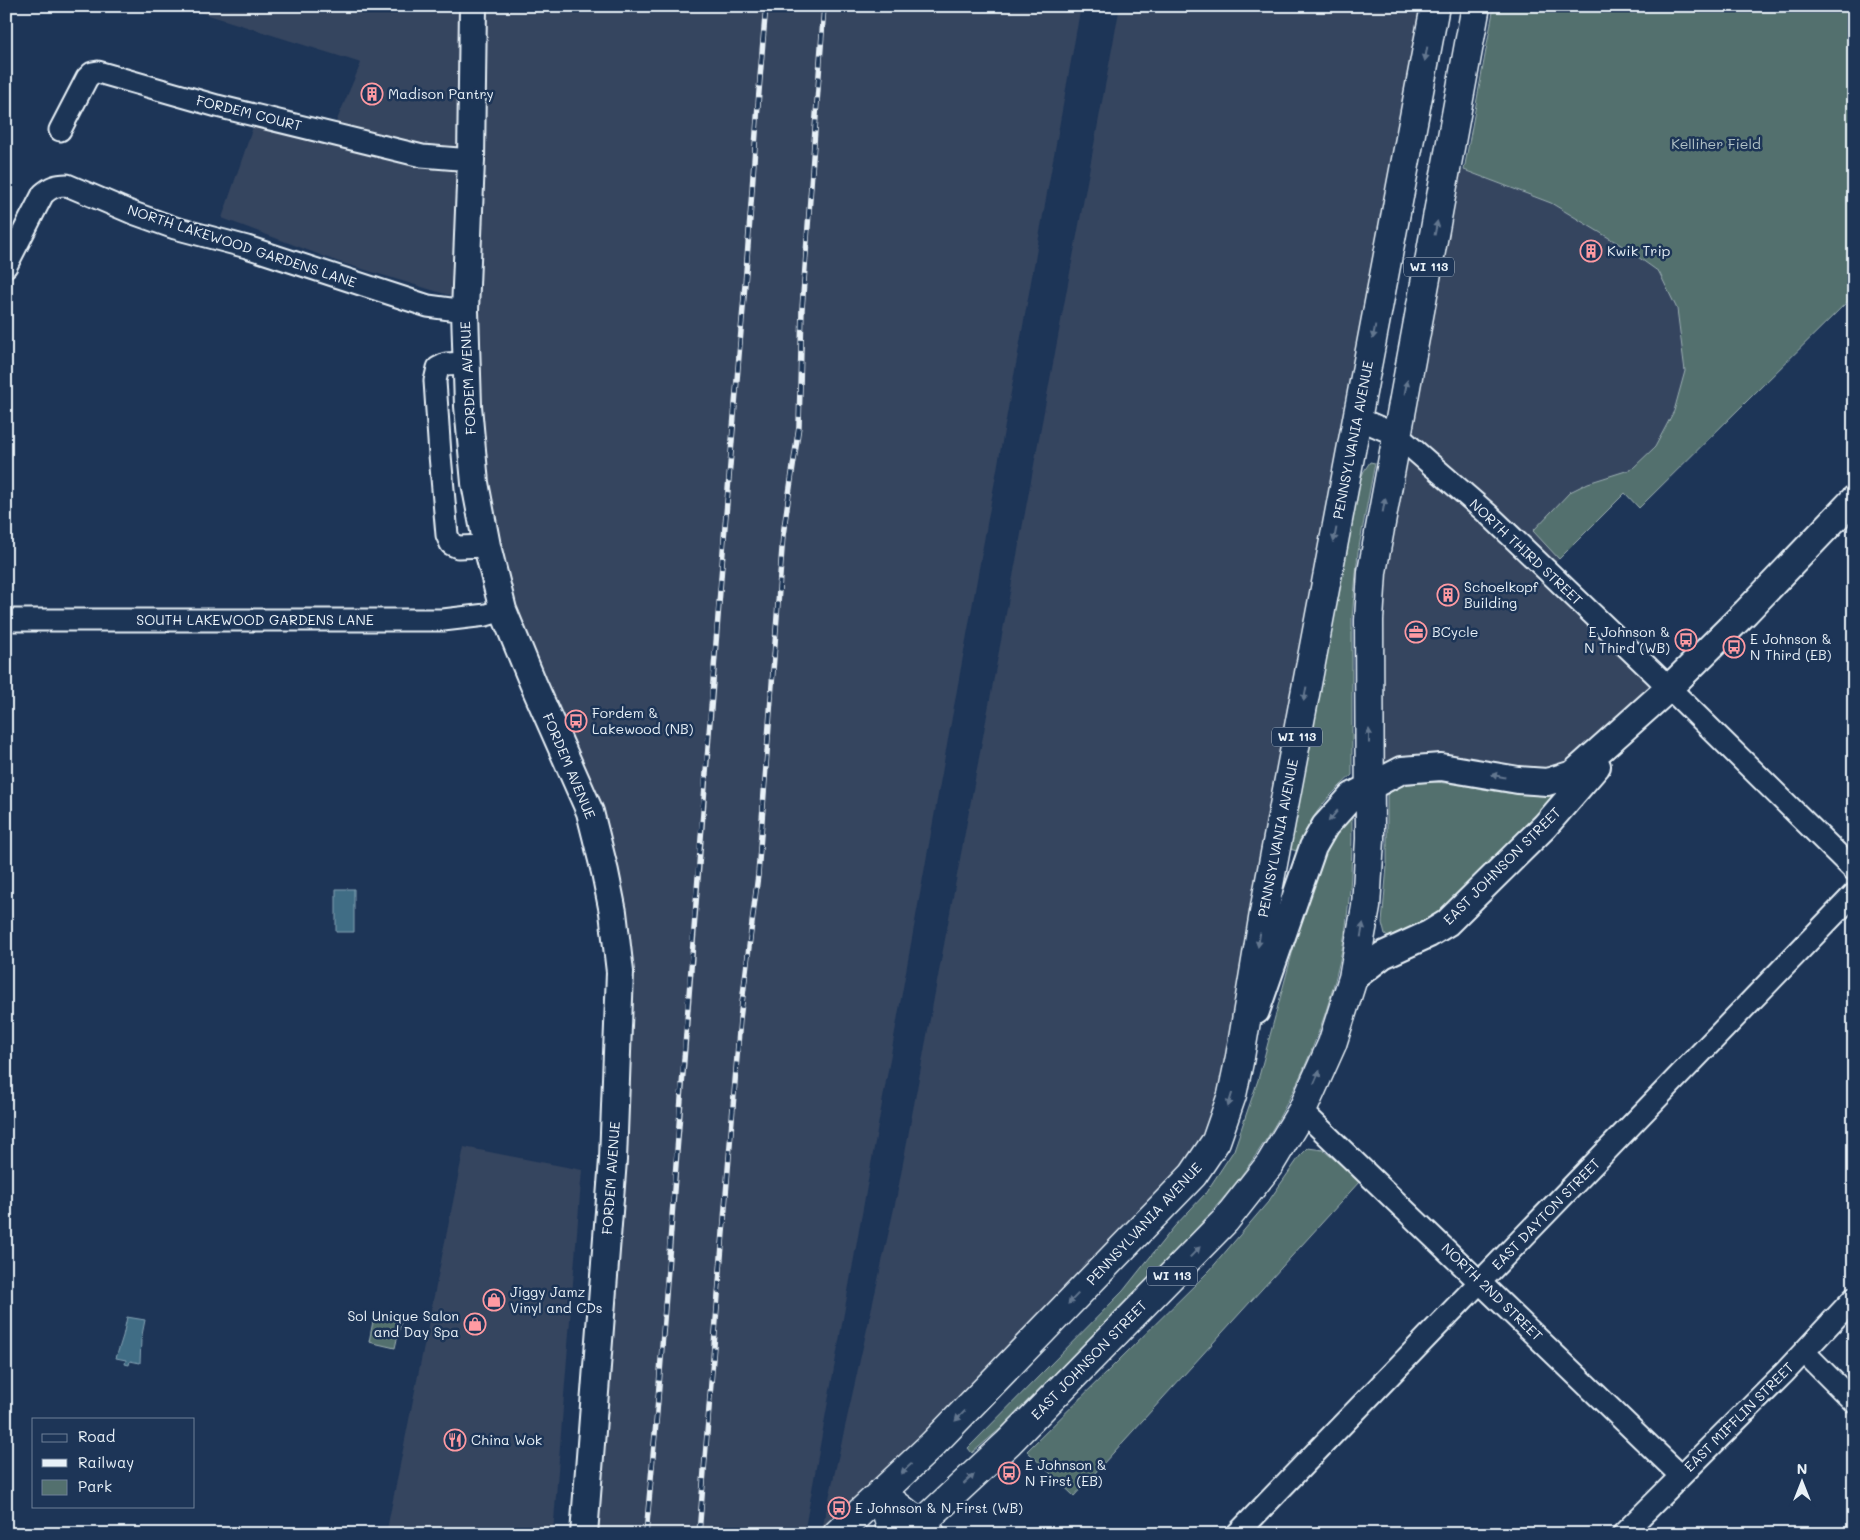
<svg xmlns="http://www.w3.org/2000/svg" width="1860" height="1540" viewBox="0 0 1860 1540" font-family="Mali,sans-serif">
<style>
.built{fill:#34445f}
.green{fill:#53706e;stroke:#9eb0b3}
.water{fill:#416d85;stroke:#84a2b3}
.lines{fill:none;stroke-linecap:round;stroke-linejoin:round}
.minor-casing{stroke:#e8f1f8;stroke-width:25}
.tertiary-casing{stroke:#e8f1f8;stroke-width:30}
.secondary-casing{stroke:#e8f1f8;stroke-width:31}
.primary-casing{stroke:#e8f1f8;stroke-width:31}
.minor{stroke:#1d3557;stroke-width:21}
.tertiary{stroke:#1d3557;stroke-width:26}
.secondary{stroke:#1d3557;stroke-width:28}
.primary{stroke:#1d3557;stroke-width:28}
.rail-casing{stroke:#e8f1f8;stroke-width:5.5}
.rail{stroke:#1d3557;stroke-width:4;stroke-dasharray:11;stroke-linecap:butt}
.oneway{fill:#64778f}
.labels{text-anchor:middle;stroke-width:5;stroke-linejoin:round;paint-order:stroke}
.shield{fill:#1d3557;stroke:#abb9c8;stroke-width:1}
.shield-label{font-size:12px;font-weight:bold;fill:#e8f1f8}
.poi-label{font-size:14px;fill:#e8f1f8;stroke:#1d3557;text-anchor:start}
.street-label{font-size:14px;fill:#e8f1f8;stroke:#1d3557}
.park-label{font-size:14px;fill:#b4c4c8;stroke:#1d3557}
</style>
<rect width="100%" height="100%" fill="#1d3557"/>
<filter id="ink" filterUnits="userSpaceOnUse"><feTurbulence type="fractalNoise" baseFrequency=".02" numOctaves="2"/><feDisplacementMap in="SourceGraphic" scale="10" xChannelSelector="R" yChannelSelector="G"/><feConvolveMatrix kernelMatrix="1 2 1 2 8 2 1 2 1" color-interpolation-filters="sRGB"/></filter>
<g filter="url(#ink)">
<path class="built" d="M201,6h880l-277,1528h-220l29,-622 -110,-302 -38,-310 -126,-38 -117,-44 35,-103 74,19 30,-71 -162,-51z
M1120,6h315l-219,1135 -379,393h-16l76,-339z
M1447,169l17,1 87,33 73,44 35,25 18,37 8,62 -11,40 -19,36 -23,22 -44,14 -44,46 15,30 -11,12 120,118 -95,85 -86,-1 -117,12 -1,-165z
M464,1147l118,23 -29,364h-167z"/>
<path class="green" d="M1494,6h360v289l-215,213 -14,-15 -66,66 -26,-28 37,-39 18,-9 44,-14 23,-22 19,-36 11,-40 -8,-62 -18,-37 -35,-25 -73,-44 -87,-33z
M1370,462l5,1 -17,89 -6,66v157c-28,25 -41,40 -55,76l-7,-2 70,-369 4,-9z
M1433,782c45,2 91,22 135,8l-134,128 -44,20 -5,-3 -3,-12 5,-57v-71c10,-12 31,-12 46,-13z
M1352,814c0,32 0,63 -4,94 -8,92 -54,201 -111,273 -31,40 -67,75 -103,111 -44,46 -89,91 -134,137l-28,24 -4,-5 155,-157 51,-64 31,-33 29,-44 24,-70 49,-182 22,-61z
M1308,1148l15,2 37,31 -286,315 -47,-45 183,-181 58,-68 32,-46z
M374,1316l27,6 -6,26 -26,-6z"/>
<path class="water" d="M336,889h18v43h-18z
M127,1317l18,3 -4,20 -1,23 -10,-2 -1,4 -4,-1 1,-4 -10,-2 7,-22z"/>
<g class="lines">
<g class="minor-casing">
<path id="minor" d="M60,130l27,-52 5,-5 6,-1 119,34 205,50 49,4
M6,266l37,-72c8,-7 13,-9 24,-9l66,28 42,15 72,19 181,59 37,5
M466,363l-20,1 -8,4 -3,13 5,74 7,80 4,9 7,3 29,-1
M1357,418l40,17 92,80 165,158 200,197
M6,620h437l43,-5 17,-5
M1302,1111l378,364
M1804,1352l50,50
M1237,1534l617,-640
M1623,1534l161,-161 70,-75"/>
</g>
<g class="tertiary-casing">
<path id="tertiary" d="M473,6l-2,154 -6,151 3,95 7,77 12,63 16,64 30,73 57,129 15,60 8,40 7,60 -7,188 -29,374
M1353,978l30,-23 46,-21 18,-11 98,-97 52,-60
M1256,1011l57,-164 12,-21 27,-30 50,-26 39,-3 77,13 29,2 26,-8 95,-85 78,-77 108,-113"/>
</g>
<g class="secondary-casing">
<path id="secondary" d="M837,1534l44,-41"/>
</g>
<g class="primary-casing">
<path id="primary" d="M881,1493l51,-48 261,-270 23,-34 16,-46 8,-38 26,-156 169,-895
M881,1493l40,31 10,10
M881,1493l12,41
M921,1524l88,-82 216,-221 45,-57 32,-53 30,-67 21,-66 13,-71 4,-68 -1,-219 3,-48 104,-566"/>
</g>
<use href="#minor" class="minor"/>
<use href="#tertiary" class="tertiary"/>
<use href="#secondary" class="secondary"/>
<use href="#primary" class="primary"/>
<g class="rail-casing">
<path id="rail" d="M646,1534l11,-122c27,-361 54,-721 84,-1081 10,-108 15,-217 25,-325
M699,1534l41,-515 18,-144 25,-340 16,-109 3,-117 22,-303"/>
</g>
<use href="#rail" class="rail"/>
</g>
<defs><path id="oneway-solid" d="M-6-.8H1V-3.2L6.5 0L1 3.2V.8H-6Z" transform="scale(1.25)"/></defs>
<g class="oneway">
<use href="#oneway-solid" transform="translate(1426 54) rotate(100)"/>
<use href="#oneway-solid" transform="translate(1436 228) rotate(-79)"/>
<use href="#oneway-solid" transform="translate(1374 332) rotate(101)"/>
<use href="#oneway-solid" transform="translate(1406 387) rotate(-79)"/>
<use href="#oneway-solid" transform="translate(1384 505) rotate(-80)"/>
<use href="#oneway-solid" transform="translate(1335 535) rotate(101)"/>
<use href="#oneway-solid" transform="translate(1305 694) rotate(101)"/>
<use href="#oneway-solid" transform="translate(1369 736) rotate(-90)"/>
<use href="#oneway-solid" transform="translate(1498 776) rotate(-169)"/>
<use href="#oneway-solid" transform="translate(1333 816) rotate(130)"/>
<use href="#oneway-solid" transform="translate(1362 930) rotate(-80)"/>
<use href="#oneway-solid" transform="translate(1259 940) rotate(99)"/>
<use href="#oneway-solid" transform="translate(1317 1077) rotate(-66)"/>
<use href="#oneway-solid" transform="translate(1230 1100) rotate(107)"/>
<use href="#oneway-solid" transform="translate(1195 1252) rotate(-46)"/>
<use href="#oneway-solid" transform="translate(1073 1299) rotate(134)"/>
<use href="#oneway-solid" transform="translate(960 1416) rotate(134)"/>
<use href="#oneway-solid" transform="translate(906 1469) rotate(137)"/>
<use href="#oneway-solid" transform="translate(969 1479) rotate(-43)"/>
</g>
</g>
<defs>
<g id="building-ring" transform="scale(1.125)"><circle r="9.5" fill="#1d3557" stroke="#ff9aa2" stroke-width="1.5"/><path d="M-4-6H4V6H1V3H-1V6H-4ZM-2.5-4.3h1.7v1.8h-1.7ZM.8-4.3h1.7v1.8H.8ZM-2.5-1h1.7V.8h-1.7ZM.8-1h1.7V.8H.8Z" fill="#ff9aa2"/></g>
<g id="office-ring" transform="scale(1.125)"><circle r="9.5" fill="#1d3557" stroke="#ff9aa2" stroke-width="1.5"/><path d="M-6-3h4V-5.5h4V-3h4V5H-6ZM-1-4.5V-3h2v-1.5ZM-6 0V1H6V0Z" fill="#ff9aa2"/></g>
<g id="bus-ring" transform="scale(1.125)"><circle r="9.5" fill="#1d3557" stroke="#ff9aa2" stroke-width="1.5"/><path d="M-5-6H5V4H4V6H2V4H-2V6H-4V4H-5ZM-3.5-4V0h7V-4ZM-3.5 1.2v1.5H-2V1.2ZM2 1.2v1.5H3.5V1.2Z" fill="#ff9aa2"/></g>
<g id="shop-ring" transform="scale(1.125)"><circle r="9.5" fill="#1d3557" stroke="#ff9aa2" stroke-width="1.5"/><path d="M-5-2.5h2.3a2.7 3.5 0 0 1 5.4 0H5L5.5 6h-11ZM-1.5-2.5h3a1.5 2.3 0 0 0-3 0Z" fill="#ff9aa2"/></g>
<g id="restaurant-ring" transform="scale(1.125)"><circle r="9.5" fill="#1d3557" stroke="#ff9aa2" stroke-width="1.5"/><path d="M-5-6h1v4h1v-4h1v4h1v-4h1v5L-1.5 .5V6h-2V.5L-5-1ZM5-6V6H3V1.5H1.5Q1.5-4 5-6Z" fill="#ff9aa2"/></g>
</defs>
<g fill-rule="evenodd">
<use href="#building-ring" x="372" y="94"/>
<use href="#building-ring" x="1591" y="251"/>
<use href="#building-ring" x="1448" y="595"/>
<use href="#office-ring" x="1416" y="632"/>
<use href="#bus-ring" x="1686" y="640"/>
<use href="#bus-ring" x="1734" y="647"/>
<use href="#bus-ring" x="576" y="721"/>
<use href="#shop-ring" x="494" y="1300"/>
<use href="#shop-ring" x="475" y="1324"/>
<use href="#restaurant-ring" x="455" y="1440"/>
<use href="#bus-ring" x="1009" y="1473"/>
<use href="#bus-ring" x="839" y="1508"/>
</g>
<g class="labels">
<g class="shield">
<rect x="1404" y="257.5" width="50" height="19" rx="4"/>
<rect x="1272" y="727.5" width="50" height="19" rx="4"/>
<rect x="1147" y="1266.5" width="50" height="19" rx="4"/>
</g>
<g class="shield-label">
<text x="1429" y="271">WI 113</text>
<text x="1297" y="741">WI 113</text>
<text x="1172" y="1280">WI 113</text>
</g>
<g class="poi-label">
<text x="388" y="99">Madison Pantry</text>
<text x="1607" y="256">Kwik Trip</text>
<text x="1464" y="592">Schoelkopf<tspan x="1464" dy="16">Building</tspan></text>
<text x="1432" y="637">BCycle</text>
<text x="1670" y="637" text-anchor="end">E Johnson &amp;<tspan x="1670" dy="16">N Third (WB)</tspan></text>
<text x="1750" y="644">E Johnson &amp;<tspan x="1750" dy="16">N Third (EB)</tspan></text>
<text x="592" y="718">Fordem &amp;<tspan x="592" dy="16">Lakewood (NB)</tspan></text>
<text x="510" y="1297">Jiggy Jamz<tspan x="510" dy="16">Vinyl and CDs</tspan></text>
<text x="459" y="1321" text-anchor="end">Sol Unique Salon<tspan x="459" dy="16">and Day Spa</tspan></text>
<text x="471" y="1445">China Wok</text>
<text x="1025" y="1470">E Johnson &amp;<tspan x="1025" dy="16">N First (EB)</tspan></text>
<text x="855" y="1513">E Johnson &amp; N First (WB)</text>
</g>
<g class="street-label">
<text transform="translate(249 113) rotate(14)" y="5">FORDEM COURT</text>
<text transform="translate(242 246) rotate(18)" y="5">NORTH LAKEWOOD GARDENS LANE</text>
<text transform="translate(468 378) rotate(-93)" y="5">FORDEM AVENUE</text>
<text transform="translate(1353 440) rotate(-79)" y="5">PENNSYLVANIA AVENUE</text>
<text transform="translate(1526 552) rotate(43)" y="5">NORTH THIRD STREET</text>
<text x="255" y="625">SOUTH LAKEWOOD GARDENS LANE</text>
<text transform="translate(569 766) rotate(67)" y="5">FORDEM AVENUE</text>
<text transform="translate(1278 838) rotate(-79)" y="5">PENNSYLVANIA AVENUE</text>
<text transform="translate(1502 866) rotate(-45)" y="5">EAST JOHNSON STREET</text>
<text transform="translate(611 1178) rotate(-86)" y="5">FORDEM AVENUE</text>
<text transform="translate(1546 1214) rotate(-46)" y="5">EAST DAYTON STREET</text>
<text transform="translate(1144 1224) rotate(-47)" y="5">PENNSYLVANIA AVENUE</text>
<text transform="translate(1492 1292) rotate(44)" y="5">NORTH 2ND STREET</text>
<text transform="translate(1089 1360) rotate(-46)" y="5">EAST JOHNSON STREET</text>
<text transform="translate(1739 1417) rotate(-45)" y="5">EAST MIFFLIN STREET</text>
</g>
<g class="park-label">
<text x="1716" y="149">Kelliher Field</text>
</g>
</g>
<rect width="1860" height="1540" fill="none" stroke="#1d3557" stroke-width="25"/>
<rect x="12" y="12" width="1835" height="1515" fill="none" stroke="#e8f1f8" stroke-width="2" filter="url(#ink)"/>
<rect x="32" y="1418" width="162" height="90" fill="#1d3557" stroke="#6e8097"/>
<rect x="42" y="1434" width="25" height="8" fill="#1d3557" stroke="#6e8097"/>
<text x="78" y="1442" font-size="15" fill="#e8f1f8">Road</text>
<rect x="42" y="1459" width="25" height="8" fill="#e8f1f8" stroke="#6e8097"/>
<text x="78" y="1468" font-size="15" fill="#e8f1f8">Railway</text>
<rect x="42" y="1480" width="25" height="15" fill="#53706e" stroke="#6e8097"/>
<text x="78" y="1492" font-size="15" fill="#e8f1f8">Park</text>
<g transform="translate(1802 1482)" stroke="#1d3557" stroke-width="4" paint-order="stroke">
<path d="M0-4L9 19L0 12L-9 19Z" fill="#e8f1f8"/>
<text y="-8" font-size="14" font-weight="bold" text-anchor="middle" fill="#e8f1f8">N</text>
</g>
</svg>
